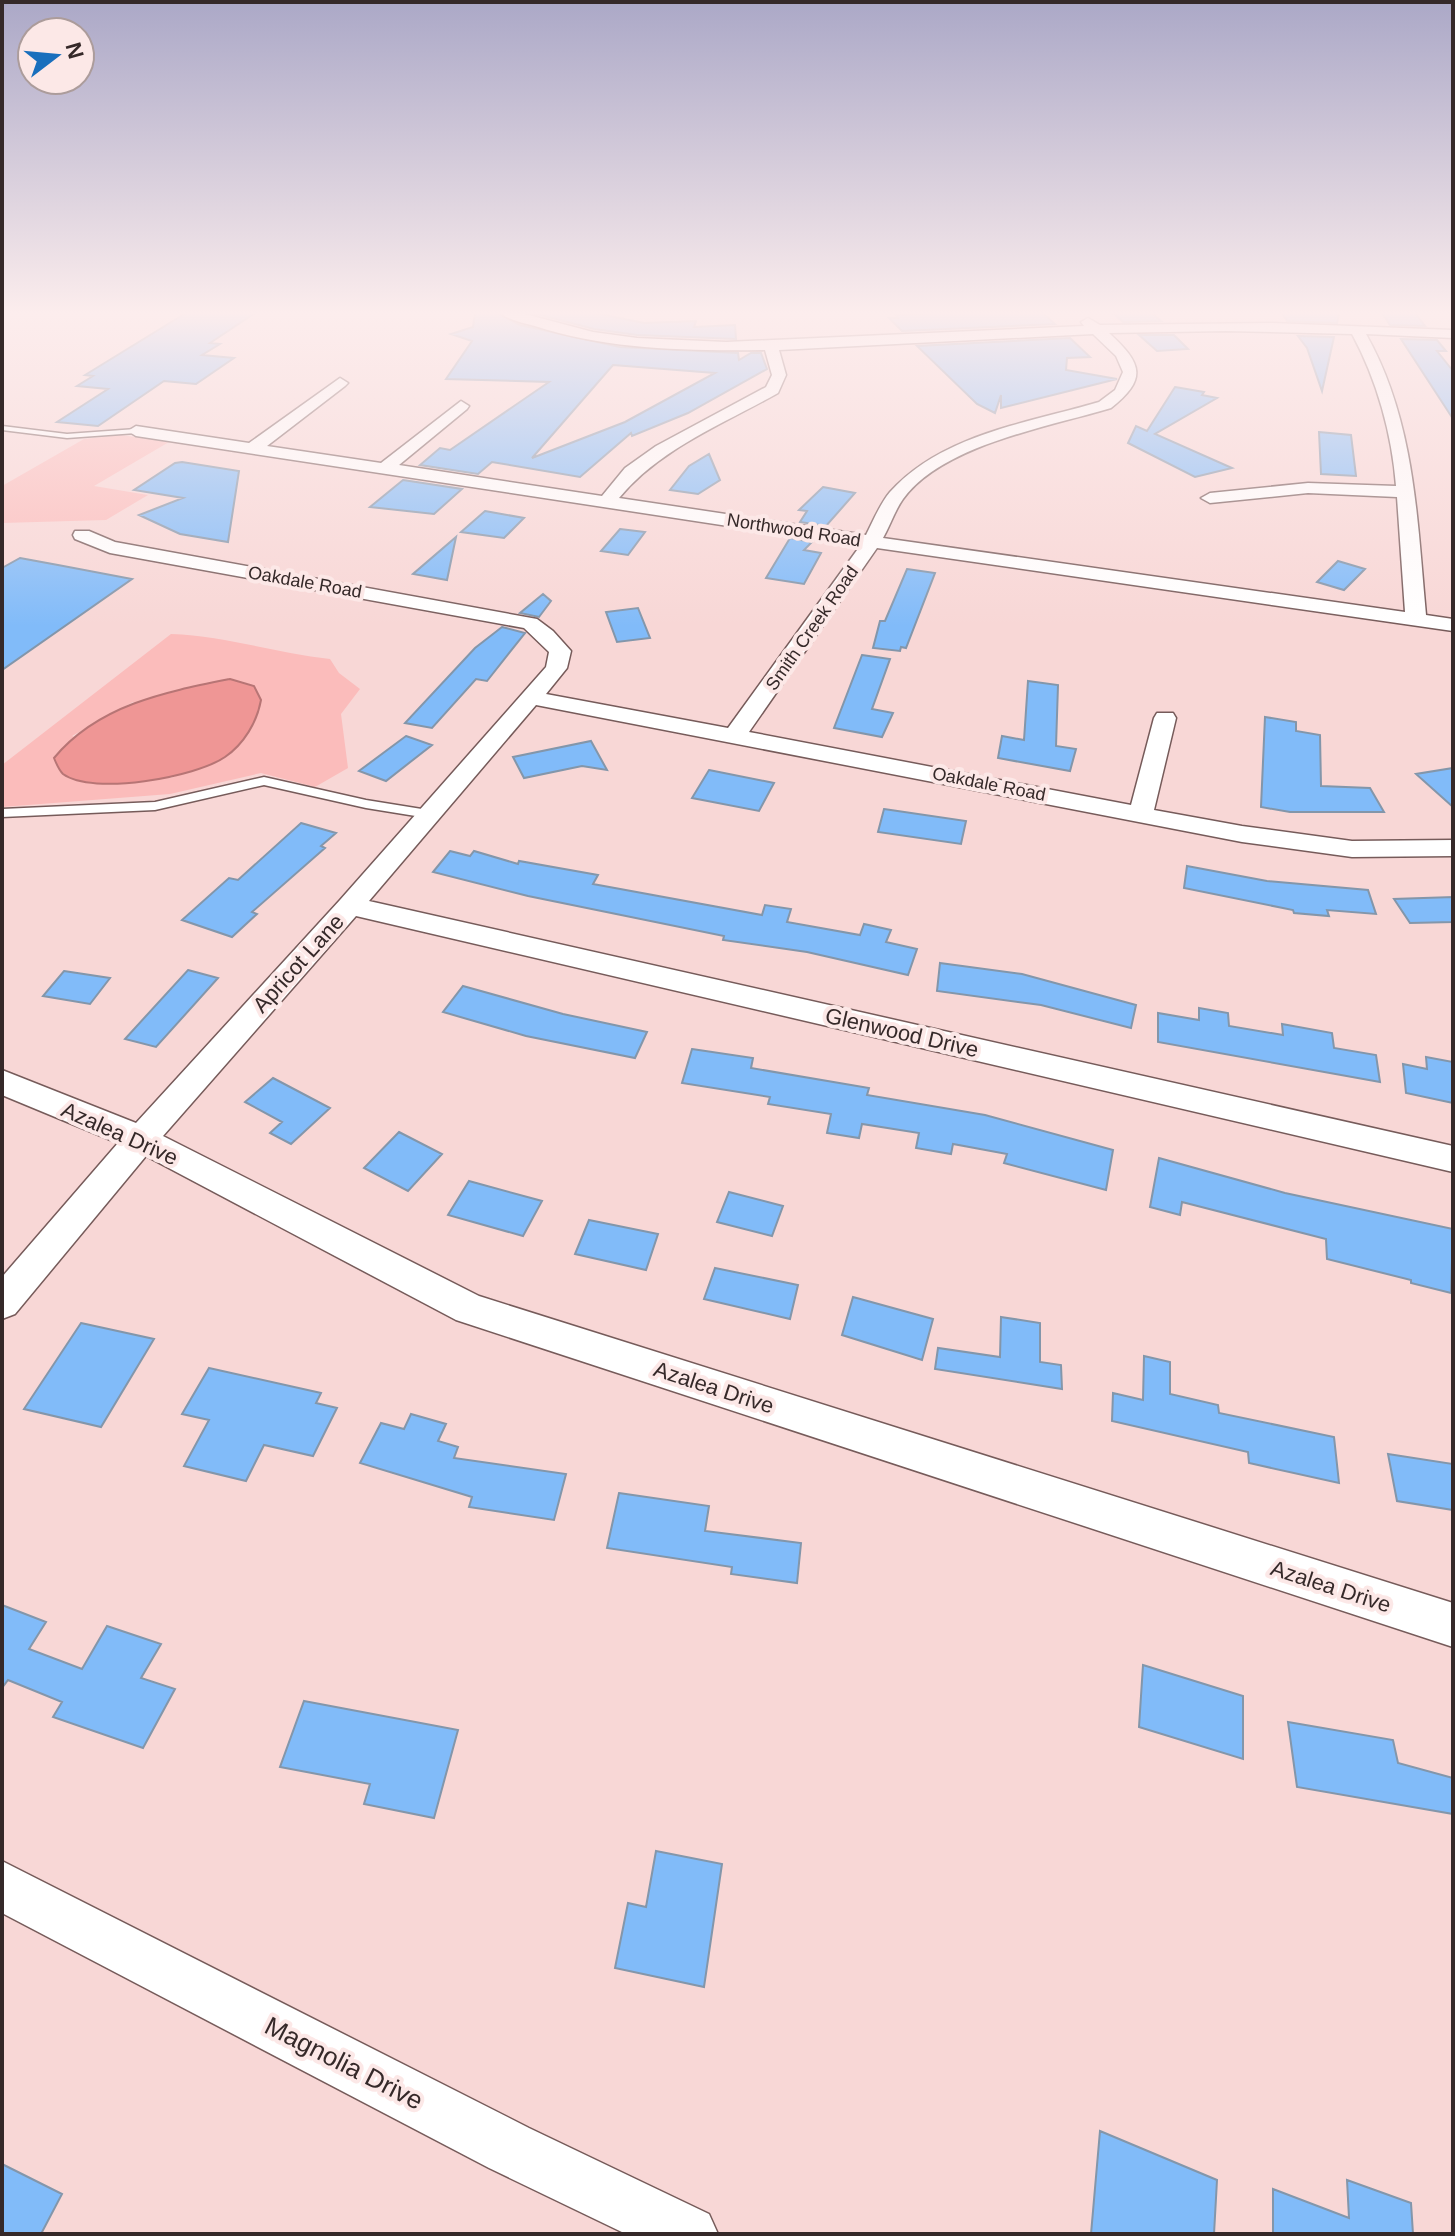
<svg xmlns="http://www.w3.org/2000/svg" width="1455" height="2236" viewBox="0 0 1455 2236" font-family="Helvetica,sans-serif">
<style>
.green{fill:#fbbcbb;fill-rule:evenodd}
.water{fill:#ef9695;stroke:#b77575;stroke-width:2}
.building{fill:#81bbf9;stroke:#8396aa;stroke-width:2;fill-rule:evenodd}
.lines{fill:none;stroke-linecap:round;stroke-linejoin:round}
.lane-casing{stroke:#765b5a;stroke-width:3}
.street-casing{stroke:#765b5a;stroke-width:3}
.lane{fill:#fff;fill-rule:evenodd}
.street{fill:#fff;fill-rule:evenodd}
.labels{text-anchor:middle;stroke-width:8;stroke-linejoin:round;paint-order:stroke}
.far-street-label{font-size:18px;fill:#352929;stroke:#fce8e7}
.street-label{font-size:22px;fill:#352929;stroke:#fce8e7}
.near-street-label{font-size:26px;fill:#352929;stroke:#fce8e7}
</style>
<rect width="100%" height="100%" fill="#f8d7d6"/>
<path class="green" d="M121,435l48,7 -75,44 54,9 -42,25 -104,3v-37l82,-47z
M171,634c55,2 105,19 159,25l9,14 21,16 -19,25 7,54 -33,19 -54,-14 -91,21 -168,13v-42zM133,702l92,55 -54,21 -99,-42z"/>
<path class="water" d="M230,679l24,7 7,14c-4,22 -17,44 -36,57 -29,20 -132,39 -162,17 -4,-4 -7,-11 -9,-16 44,-53 111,-66 176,-79z"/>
<path class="building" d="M186,313h69l-45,30 10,1 -18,11 32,3 -38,26 -32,-3 -66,45 -41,-4 51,-33 -31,-3 16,-10 -8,-1z
M475,313h22l23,12 100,22 118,6 1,7 12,-7h10l6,16 -79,44 -56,23 -1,-3 -51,44 -88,-15 -14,12 -58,-9 20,-17 10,2 99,-68 -103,-3 26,-38 -21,-7 22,-7zM613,365l102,8 -90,49 -93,36z
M533,313h62l49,10 52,-2 -2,6 41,-2 1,14 -99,-4 -43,-6z
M936,313h107l12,11 -153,7 -13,-13h9l-2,-3z
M1113,313h39l9,8 -38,1z
M1282,313h57l-2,10 -50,-2z
M1382,313h33l10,13 -35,-1z
M1139,335h35l14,14 -31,2z
M1298,336l36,1 -12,54 -15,-43z
M1070,338l20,19 -23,1 -1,12 51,9 -116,29v-13l-6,18 -18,-9 -60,-58z
M1401,339l36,1 9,11h-9l16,20v48z
M1175,387l29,5 -2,3 15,3 -62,36 77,34 -37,9 -67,-34 8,-17 11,5z
M1319,432l32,3 5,41 -35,-2z
M709,454l11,26 -22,14 -28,-4 19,-24z
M182,462l57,9 -11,71 -48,-8 -41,-19 44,-17 -49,-8 41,-27z
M403,480l59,9 -28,25 -64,-7z
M823,487l32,6 -29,33 -26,-4 7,-11 -8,-1z
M485,511l39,7 -20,20 -43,-6z
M620,529l25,3 -17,23 -27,-4z
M456,537l-9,43 -34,-6z
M790,538l22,4 -8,8 17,3 -17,31 -38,-6z
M20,558l38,7 74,14 -130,91v-102z
M1338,561l27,8 -21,21 -27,-8z
M907,569l28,4 -29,75 -5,-1 -1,4 -27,-3 7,-27h5z
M543,594l8,7 -12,16 -19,-4z
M638,608l12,30 -33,4 -11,-30z
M502,627l23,6 -38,48 -11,-2 -44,49 -27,-5 70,-75z
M862,655l28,4 -18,50 21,4 -11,24 -48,-9z
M1028,681l30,4 -2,61 20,3 -6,22 -72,-13 4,-22 22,4z
M1265,717l31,5v9l24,4 1,51 49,2 14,24h-94l-29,-5z
M406,736l26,9 -46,36 -27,-10z
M591,741l16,29 -25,-4 -58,12 -11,-21z
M1453,768v39l-37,-33z
M709,770l65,13 -15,28 -67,-13z
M884,809l82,12 -5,23 -83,-12z
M301,823l35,10 -15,13 4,2 -73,64 5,2 -25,23 -50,-17 47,-42 9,2z
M450,851l20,5 4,-5 44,13 1,-3 79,14 -5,9 169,31 3,-10 26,4 -4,13 73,13 4,-11 27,6 -5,12 31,7 -9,26 -101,-23 -84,-12 1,-4 -196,-40 -95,-24z
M1187,866l80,15 101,9 8,24 -49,-4 2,6 -35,-3 -1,-3 -109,-22z
M1453,897v25l-43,1 -16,-24z
M940,963l82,11 114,31 -5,23 -90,-23 -104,-14z
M188,970l30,8 -62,69 -31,-8z
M64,971l46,7 -20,26 -47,-8z
M463,986l100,28 84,18 -12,26 -109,-22 -83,-24z
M1199,1008l29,5 1,13 54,9 -1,-11 50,9 2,15 42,7 4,27 -222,-40v-29l41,7z
M692,1049l61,9 -2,10 118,20 -2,7 118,20 128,35 -7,40 -102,-27 3,-9 -54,-10 -2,10 -35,-6 3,-15 -57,-9 -3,14 -32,-5 4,-19 -63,-10 2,-7 -88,-14z
M1426,1057l27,5v41l-47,-10 -3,-29 24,5z
M273,1078l57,30 -39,36 -21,-11 12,-11 -37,-20z
M399,1132l43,22 -34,37 -44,-23z
M1159,1158l126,35 168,36 -2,64 -40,-10v-3l-84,-21 -1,-20 -144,-37 -2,13 -30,-8z
M469,1181l73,20 -19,35 -75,-21z
M729,1192l54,14 -11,30 -55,-14z
M589,1220l69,14 -12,36 -71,-16z
M715,1268l83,17 -8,34 -86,-20z
M853,1297l80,22 -11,41 -80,-25z
M1001,1317l39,6v39l21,3 1,24 -127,-20 3,-21 62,9z
M81,1323l73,16 -53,88 -77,-18z
M1144,1356l26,6v32l48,11 1,8 115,24 5,46 -90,-20 -1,-11 -136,-31 1,-28 30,7z
M209,1368l112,25 -5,10 21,5 -24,48 -49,-11 -18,36 -62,-15 25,-46 -27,-6z
M411,1414l35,10 -8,17 20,6 -4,11 112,16 -12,46 -85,-13 3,-10 -112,-34 21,-40 23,6z
M1388,1454l65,10v46l-56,-9z
M619,1493l90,13 -4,25 96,12 -4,40 -66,-9 1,-7 -125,-19z
M2,1605l44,17 -17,27 53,20 25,-43 54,18 -20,34 34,11 -32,59 -90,-31 9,-15 -54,-22 -6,8z
M1143,1665l100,31v63l-104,-32z
M304,1701l154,29 -24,88 -70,-14 6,-20 -90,-17z
M1288,1722l105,18 5,23 55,15v36l-156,-27z
M656,1851l66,13 -18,123 -89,-19 13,-65 18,4z
M1100,2131l117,49 -3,54h-123z
M2,2164l60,30 -21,40h-39z
M1347,2180l64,23 2,31h-140v-45l76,29z"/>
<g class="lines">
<g class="lane-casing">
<path id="lane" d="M2,426l65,8 69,-5 4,2 -4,2 -69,5 -65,-8z
M264,777l102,23 62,10 6,4 -6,4 -62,-10 -102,-23 -109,25 -153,7v-8l153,-7z"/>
</g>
<g class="street-casing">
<path id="street" d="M500,313h21l72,19 44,6 89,4 358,-16 -3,-4 7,-4 12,7 172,-2 181,7v8l-87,-4c49,87 51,184 60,281l27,4v12l-576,-83 -128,184 382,73 23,-87 3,-5h16l3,5 -22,92 88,16 110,15 101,-1v16l-101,1 -110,-15 -706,-137 -167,196 1084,245v26l-1097,-256 -193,220 316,160 974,307v44l-997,-327 -310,-164 -131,158 -13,5v-42l116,-134 -116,-48v-25l134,53 204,-223 206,-233 3,-15 -25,-24 -414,-75 -35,-14 -2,-4 2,-4h14l26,11 422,77 16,12 18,20 -4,17 -21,26 182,34 132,-182 -724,-110 -8,-5 8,-5 113,17 91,-65 8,5 -3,3 -78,60 114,17 80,-62 8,5 -2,3 -68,56 203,31 23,-28 31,-22 110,-59 6,-12 -7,-25c-77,1 -156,0 -230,-24 -12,-3 -26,-6 -35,-13zM1226,331l126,3c25,46 40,100 44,152l-88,-3 -98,10 -9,5 9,5 98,-10 89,4 8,115 -522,-74c7,-12 12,-28 20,-39 39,-54 145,-72 208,-91 37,-29 31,-45 -2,-75zM1093,334l23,22 7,16 -8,18 -16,12c-71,21 -157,32 -209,90 -10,12 -17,29 -24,43l-247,-37c40,-49 104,-74 159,-105l8,-18 -7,-25z
M2,1861l527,267 180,86 9,20h-92l-137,-66 -487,-255z"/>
</g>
<use href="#lane" class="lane"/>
<use href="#street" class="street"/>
</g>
<linearGradient id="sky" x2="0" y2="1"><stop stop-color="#aba8c7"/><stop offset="0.5" stop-color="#fceded"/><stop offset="1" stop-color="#fceded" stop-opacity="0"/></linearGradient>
<rect width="1455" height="626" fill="url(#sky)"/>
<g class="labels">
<g class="far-street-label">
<text transform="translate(794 530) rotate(9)" y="6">Northwood Road</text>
<text transform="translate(305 582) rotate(10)" y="6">Oakdale Road</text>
<text transform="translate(812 628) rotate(-55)" y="6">Smith Creek Road</text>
<text transform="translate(989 784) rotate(11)" y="6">Oakdale Road</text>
</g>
<g class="street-label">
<text transform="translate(298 963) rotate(-48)" y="8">Apricot Lane</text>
<text transform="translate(902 1032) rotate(13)" y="8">Glenwood Drive</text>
<text transform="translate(120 1133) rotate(24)" y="8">Azalea Drive</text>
<text transform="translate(714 1387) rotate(18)" y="8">Azalea Drive</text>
<text transform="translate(1331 1586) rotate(18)" y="8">Azalea Drive</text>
</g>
<g class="near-street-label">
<text transform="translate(344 2063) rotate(27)" y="9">Magnolia Drive</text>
</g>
</g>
<rect width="1455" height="2236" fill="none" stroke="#352929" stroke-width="8"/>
<g transform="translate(56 56) rotate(74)"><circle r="38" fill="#fce8e7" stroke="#ac9c9b" stroke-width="2"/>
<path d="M0-6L14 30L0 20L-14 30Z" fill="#196fbd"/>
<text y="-12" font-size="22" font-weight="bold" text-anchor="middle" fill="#352929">N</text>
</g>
</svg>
